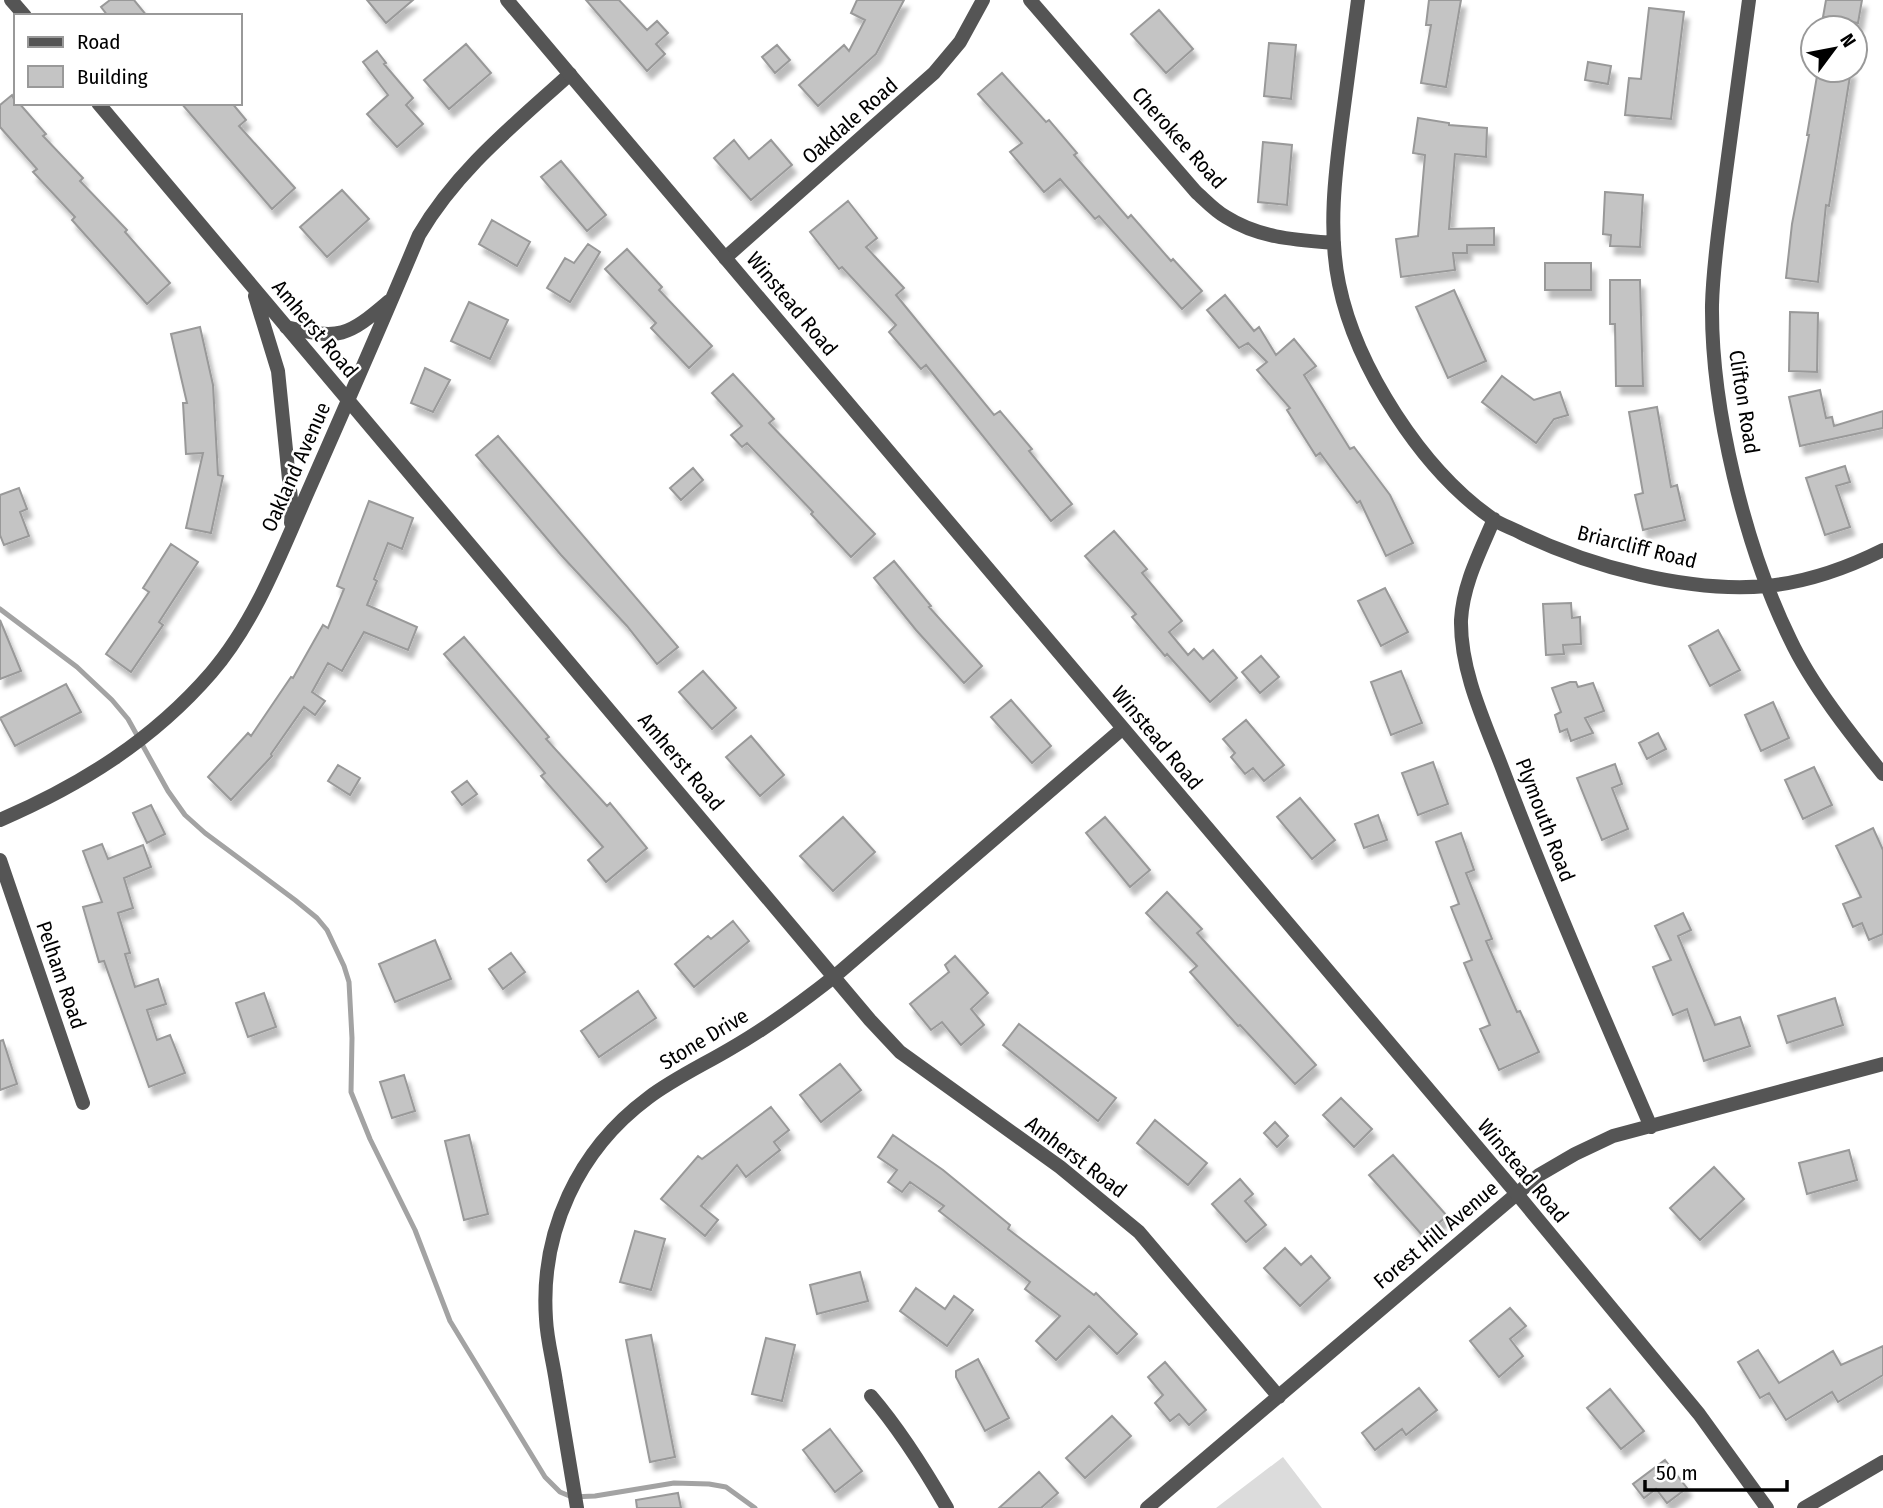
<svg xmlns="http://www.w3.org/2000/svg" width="1883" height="1508" viewBox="0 0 1883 1508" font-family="'Fira Sans Condensed',sans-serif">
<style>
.green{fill:#dcdcdc}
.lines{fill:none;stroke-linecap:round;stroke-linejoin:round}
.stream{stroke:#a3a3a3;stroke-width:5}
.building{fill:#c4c4c4;stroke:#999;stroke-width:2;filter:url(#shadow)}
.minor{stroke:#555;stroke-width:14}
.tertiary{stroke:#555;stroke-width:14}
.labels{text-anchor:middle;stroke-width:5;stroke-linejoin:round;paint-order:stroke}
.street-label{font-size:21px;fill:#000;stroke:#fff}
</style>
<defs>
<filter id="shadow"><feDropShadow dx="4.5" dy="8" stdDeviation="2" flood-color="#0004"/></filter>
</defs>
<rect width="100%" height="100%" fill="#fff"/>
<path class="green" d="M1283,1457l39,51h-106z"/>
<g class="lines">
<path class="stream" d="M0,609l77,58 35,33 16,19 40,72 17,24 20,18 90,67 22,18 10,12 17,36 5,16 3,56 -1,54 19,47 45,91 35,91 95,156 15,15 12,5 23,-1 79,-13 35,1 17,3 29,21"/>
</g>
<path class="building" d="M110,0h24l13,16h-39l-7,-9z
M367,0h46l-27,23z
M586,0h33l28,30 10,-9 11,12 -12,11 9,10 -18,17z
M857,0h47l-28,54 -58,52 -19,-21 45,-40 5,6 16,-31 -14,-7z
M1429,0h32l-15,87 -25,-4 10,-58h-5z
M1826,0h36l-4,23 -35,-6z
M1649,8l35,4 -13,107 -46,-4 4,-37 12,1z
M1159,10l34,39 -27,24 -35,-39z
M1269,43l27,2 -5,54 -27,-3z
M466,44l25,29 -42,36 -25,-29z
M777,45l13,15 -15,13 -13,-16z
M377,51l9,12 -2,1 29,34 -7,7 17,19 -26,23 -30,-33 21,-19 -25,-33z
M1588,62l23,4 -3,18 -23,-4z
M1818,70h33l-22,136 -3,-1 -8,77 -32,-4 6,-54 17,-89h-2z
M1002,73l44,49 3,-2 28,33 -3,2 54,63 3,-3 40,46 2,-2 29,32 -20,18 -83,-93 -4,3 -35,-40 -16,13 -34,-40 12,-9 -44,-49z
M12,95l4,8h3l27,31 -3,2 40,42 -3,3 47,49 -2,2 45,51 -23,21 -75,-84 3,-3 -42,-45 4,-3 -37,-42v-22z
M181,103h51l14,17 -7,6 56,62 -23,21z
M1418,118l31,5v2l38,3 -1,29 -31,-3 -6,75 45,-1v17h-27v8h-14l2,17 -54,7 -5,-38 22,-3 7,-81 -12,-2z
M734,140l15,19 22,-19 21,25 -41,35 -37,-42z
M1263,142l29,3 -5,60 -29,-3z
M561,161l45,54 -19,16 -46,-54z
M342,190l27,29 -42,38 -27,-30z
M1605,192l38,3 -3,52 -30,-1 1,-11 -8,-1z
M848,201l29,37 -11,9 38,41 -8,7 98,120 6,-4 32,38 -3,2 43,53 -21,17 -125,-156 -5,4 -32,-37 7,-7 -54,-58 -3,2 -29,-37z
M492,220l38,22 -13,24 -38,-22z
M588,244l12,8 -30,50 -23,-14 18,-30 9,5z
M627,249l35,38 -3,3 53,56 -23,22 -38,-40 5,-5 -51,-54z
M1545,263h46v27h-46z
M1610,280h30l3,106h-27l-1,-62h-5z
M1454,290l32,71 -38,17 -32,-71z
M1225,295l29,36 5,-4 17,28 18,-16 22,27 -12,9 46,74 4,-2 36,48 23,48 -27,13 -26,-55 -3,2 -37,-50 -4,3 -29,-46 3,-2 -33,-38 10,-8 -19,-19 -9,5 -32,-38z
M469,302l39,18 -18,39 -39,-18z
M1790,312l28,1 -1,59 -28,-1z
M200,327l13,58 5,90 5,1 -12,57 -25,-5 17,-75 -17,1 -3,-51h4l-16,-69z
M425,368l25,12 -17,32 -22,-9z
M733,374l41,45 -5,4 106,111 -24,23 -40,-43 2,-2 -66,-69 -5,4 -11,-12 11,-9 -30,-33z
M1502,376l32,24 26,-8 8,23 -14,4 -18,24 -54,-41z
M1820,390l6,28 6,-1 2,9 49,-15v17l-83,18 -11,-49z
M1657,407l14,80 6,-2 8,35 -42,10 -8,-35 8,-2 -14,-81z
M498,436l180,211 -21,17 -30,-38 -66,-71 -85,-100z
M1845,466l5,16 -14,4 14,41 -25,8 -19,-57z
M693,468l10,12 -22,20 -11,-12z
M19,488l8,21 -7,3 9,24 -25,9 -4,-10v-40z
M369,501l44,17 -11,31 -14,-6 -14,36 3,2 -10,24 50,22 -9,23 -44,-18 -22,39 -14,-8 -16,29 13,9 -10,14 -11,-8 -33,47 1,2 -41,44 -23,-23 40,-44 3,3 40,-59 2,1 30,-53 5,3 16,-39 -7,-3z
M1114,531l33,38 -5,4 40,48 -13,11 19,23 6,-6 9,10 10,-9 24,28 -27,24 -43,-48 -2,2 -33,-39 4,-3 -51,-58z
M171,544l27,18 -39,60 4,3 -32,47 -25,-18 43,-62 -6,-4z
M894,561l37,45 -2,1 53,59 -18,17 -48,-53 -42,-52z
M1385,588l23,44 -27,14 -23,-45z
M1571,603l1,15 8,-1 1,27 -18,1 1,9 -18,1 -3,-51z
M0,620l21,51 -21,8z
M1718,630l22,40 -30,16 -21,-40z
M464,637l85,100 -3,2 61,67 3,-3 37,45 -41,34 -18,-22 15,-13 -62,-71 4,-3 -101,-119z
M1261,656l18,21 -19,16 -18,-21z
M703,671l33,37 -24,21 -33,-37z
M1401,671l21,52 -31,12 -20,-53z
M1570,682h6l2,5 15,-4 11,28 -19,7 8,15 -22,8 -4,-12 -7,3 -5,-17 6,-3 -9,-24z
M66,684l15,28 -66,34 -15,-28z
M1011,700l40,46 -19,17 -41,-46z
M1773,702l16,36 -28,13 -16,-36z
M1246,720l38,45 -20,16 -11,-13 -8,6 -14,-17 4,-4 -12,-14z
M1658,733l8,16 -19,10 -8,-16z
M751,736l33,39 -24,21 -34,-39z
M1433,762l15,42 -30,11 -16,-42z
M1615,764l7,20 -10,4 16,41 -26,11 -25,-62z
M338,765l22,13 -10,17 -22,-14z
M1814,767l18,38 -29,14 -18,-39z
M467,781l10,13 -15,11 -10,-13z
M1300,798l35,42 -23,19 -35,-42z
M151,805l14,29 -18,9 -14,-30z
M1378,815l9,25 -23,8 -9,-24z
M843,817l32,35 -42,39 -33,-35z
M1105,817l45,53 -20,17 -44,-54z
M1873,828l10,22v84l-14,6 -7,-17 -9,4 -10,-23 18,-7 -25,-51z
M1461,833l13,37 -8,3 26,66 -6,2 31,71 3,-1 19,41 -40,18 -19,-41 10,-4 -26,-62 8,-3 -21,-53 8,-3 -23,-62z
M102,844l6,15 35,-14 8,22 -27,11 9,30 -15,5 12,40 -5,1 10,33 23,-8 8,25 -19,6 10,30 13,-5 15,38 -36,14 -45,-126 -5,1 -16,-55 19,-5 -19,-51z
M1167,892l35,37 -5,4 119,132 -21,19 -55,-59 -2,1 -48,-54 7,-6 -51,-53z
M1683,913l8,17 -13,6 37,89 25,-8 10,29 -46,15 -17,-52 -14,6 -20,-48 18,-7 -16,-34z
M733,921l16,20 -55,46 -19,-23 33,-28 3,3z
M435,940l16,39 -56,23 -16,-38z
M511,953l14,19 -22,17 -14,-20z
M955,956l33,37 -17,16 13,16 -23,20 -19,-23 -11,8 -21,-26 39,-32 -4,-7z
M638,991l18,27 -57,39 -18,-26z
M264,993l12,34 -28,10 -12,-34z
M1835,998l8,27 -56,18 -9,-27z
M1019,1024l97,74 -18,23 -95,-76z
M3,1040l14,44 -17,6v-49z
M840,1064l21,26 -40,32 -21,-27z
M404,1075l11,36 -23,7 -12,-36z
M1341,1098l31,31 -18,18 -31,-32z
M771,1107l18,23 -15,12 6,8 -34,27 -9,-12 -36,41 17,14 -13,16 -44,-37 37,-43 4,3z
M1155,1120l52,43 -19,22 -51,-42z
M1275,1122l13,14 -11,11 -13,-14z
M469,1135l19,79 -24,6 -19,-79z
M893,1135l50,35 67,55 -2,4 86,66 2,-2 41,41 -20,20 -28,-28 -33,34 -20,-19 24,-25 -35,-27 5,-7 -91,-71 5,-5 -34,-24 -8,10 -14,-10 9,-12 -19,-13z
M1849,1150l8,30 -50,14 -8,-31z
M1393,1155l54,61 -24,20 -54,-61z
M1714,1167l30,32 -44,41 -30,-32z
M1240,1179l13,15 -8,7 21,24 -20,17 -34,-38z
M635,1231l30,8 -14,51 -31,-8z
M1285,1248l16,17 10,-9 19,22 -30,28 -36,-38z
M860,1272l8,29 -51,13 -7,-29z
M916,1288l29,21 9,-13 19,14 -26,36 -47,-35z
M1510,1308l16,18 -16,13 13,17 -24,21 -29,-36z
M651,1335l24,122 -25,5 -24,-122z
M766,1338l29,7 -13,56 -30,-7z
M1883,1346v29l-45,27 -6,-10 -46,28 -17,-27 -9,5 -22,-36 20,-12 21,33 54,-32 8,14z
M978,1359l31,59 -24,13 -29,-54v-6z
M1165,1362l41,48 -17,15 -10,-11 -9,7 -15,-18 8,-8 -15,-18z
M1419,1388l18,22 -31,25 -4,-6 -27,21 -13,-17z
M1610,1389l34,42 -23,18 -34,-41z
M1112,1416l19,20 -46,42 -19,-20z
M830,1429l32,42 -27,21 -32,-42z
M1665,1460l22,28 -20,15 -11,-14 -12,9 -11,-14z
M1039,1472l19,21 -17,15h-42z
M678,1493l3,15h-44l-1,-8z"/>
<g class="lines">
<path class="minor" d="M11,0l14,16
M1030,0l166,192c9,8 19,19 30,25 33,21 70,23 108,26
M1358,0c-5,40 -11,81 -16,121 -7,53 -14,110 -3,163 17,83 83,186 154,235 8,6 19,9 28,14 71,34 167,60 246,53 40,-4 80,-18 116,-36
M1749,0c-8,60 -16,119 -24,179 -5,42 -12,84 -13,126 -1,103 33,242 78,334 21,45 62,97 93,135
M98,103l772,917 30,32 160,115 79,65 140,165
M725,258l209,-185 26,-31 23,-42
M255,296l23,75 14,138 -1,14
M286,327c54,13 61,10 103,-26
M1494,519c-14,33 -31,65 -33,101 -1,54 27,109 45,158 45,118 95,233 145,349
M0,820c81,-35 153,-80 211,-147 45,-52 71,-123 99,-186 37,-84 74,-168 109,-252 38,-65 96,-111 151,-161
M0,860l83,243
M871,1396c30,35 53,72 76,112
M577,1508c-7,-42 -14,-84 -21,-126 -3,-21 -9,-42 -10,-63 -6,-87 32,-169 102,-221 25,-19 55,-33 82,-49 37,-21 72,-47 105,-73l287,-247
M1147,1508l392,-333 36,-21 38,-18 270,-72
M1804,1508l79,-46"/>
<path class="tertiary" d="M507,0l1010,1194 182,220 68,94"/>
</g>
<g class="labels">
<g class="street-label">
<text transform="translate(850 121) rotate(-41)" y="7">Oakdale Road</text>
<text transform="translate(1179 138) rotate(48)" y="7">Cherokee Road</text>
<text transform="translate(792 304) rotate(50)" y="7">Winstead Road</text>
<text transform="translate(315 329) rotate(50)" y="7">Amherst Road</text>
<text transform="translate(1744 402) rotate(81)" y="7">Clifton Road</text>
<text transform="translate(296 467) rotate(-66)" y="7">Oakland Avenue</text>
<text transform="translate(1637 547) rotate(14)" y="7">Briarcliff Road</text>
<text transform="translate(1157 738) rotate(50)" y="7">Winstead Road</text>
<text transform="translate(681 762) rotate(50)" y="7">Amherst Road</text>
<text transform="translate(1545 820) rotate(69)" y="7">Plymouth Road</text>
<text transform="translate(61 975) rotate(71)" y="7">Pelham Road</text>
<text transform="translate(704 1039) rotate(-31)" y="7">Stone Drive</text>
<text transform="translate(1076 1157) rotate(37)" y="7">Amherst Road</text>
<text transform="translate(1523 1171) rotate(50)" y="7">Winstead Road</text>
<text transform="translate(1436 1235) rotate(-40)" y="7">Forest Hill Avenue</text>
</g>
</g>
<rect x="14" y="14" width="228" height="91" fill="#ffffff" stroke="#999999" stroke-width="2"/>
<rect x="28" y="37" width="35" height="10" fill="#555555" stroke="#999999" stroke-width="2"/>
<text x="77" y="49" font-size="21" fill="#000000">Road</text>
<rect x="28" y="66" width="35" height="21" fill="#c4c4c4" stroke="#999999" stroke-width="2"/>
<text x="77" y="84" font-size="21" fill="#000000">Building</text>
<g transform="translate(1834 49) rotate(58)"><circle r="33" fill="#ffffff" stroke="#999999" stroke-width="2"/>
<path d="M0-5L12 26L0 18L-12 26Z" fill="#000000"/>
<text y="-10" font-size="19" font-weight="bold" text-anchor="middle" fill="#000000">N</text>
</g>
<path d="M1645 1480v10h142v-10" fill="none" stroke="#000000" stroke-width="3.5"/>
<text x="1656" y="1480" font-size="21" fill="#000000" stroke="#ffffff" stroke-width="5" paint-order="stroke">50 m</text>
</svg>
